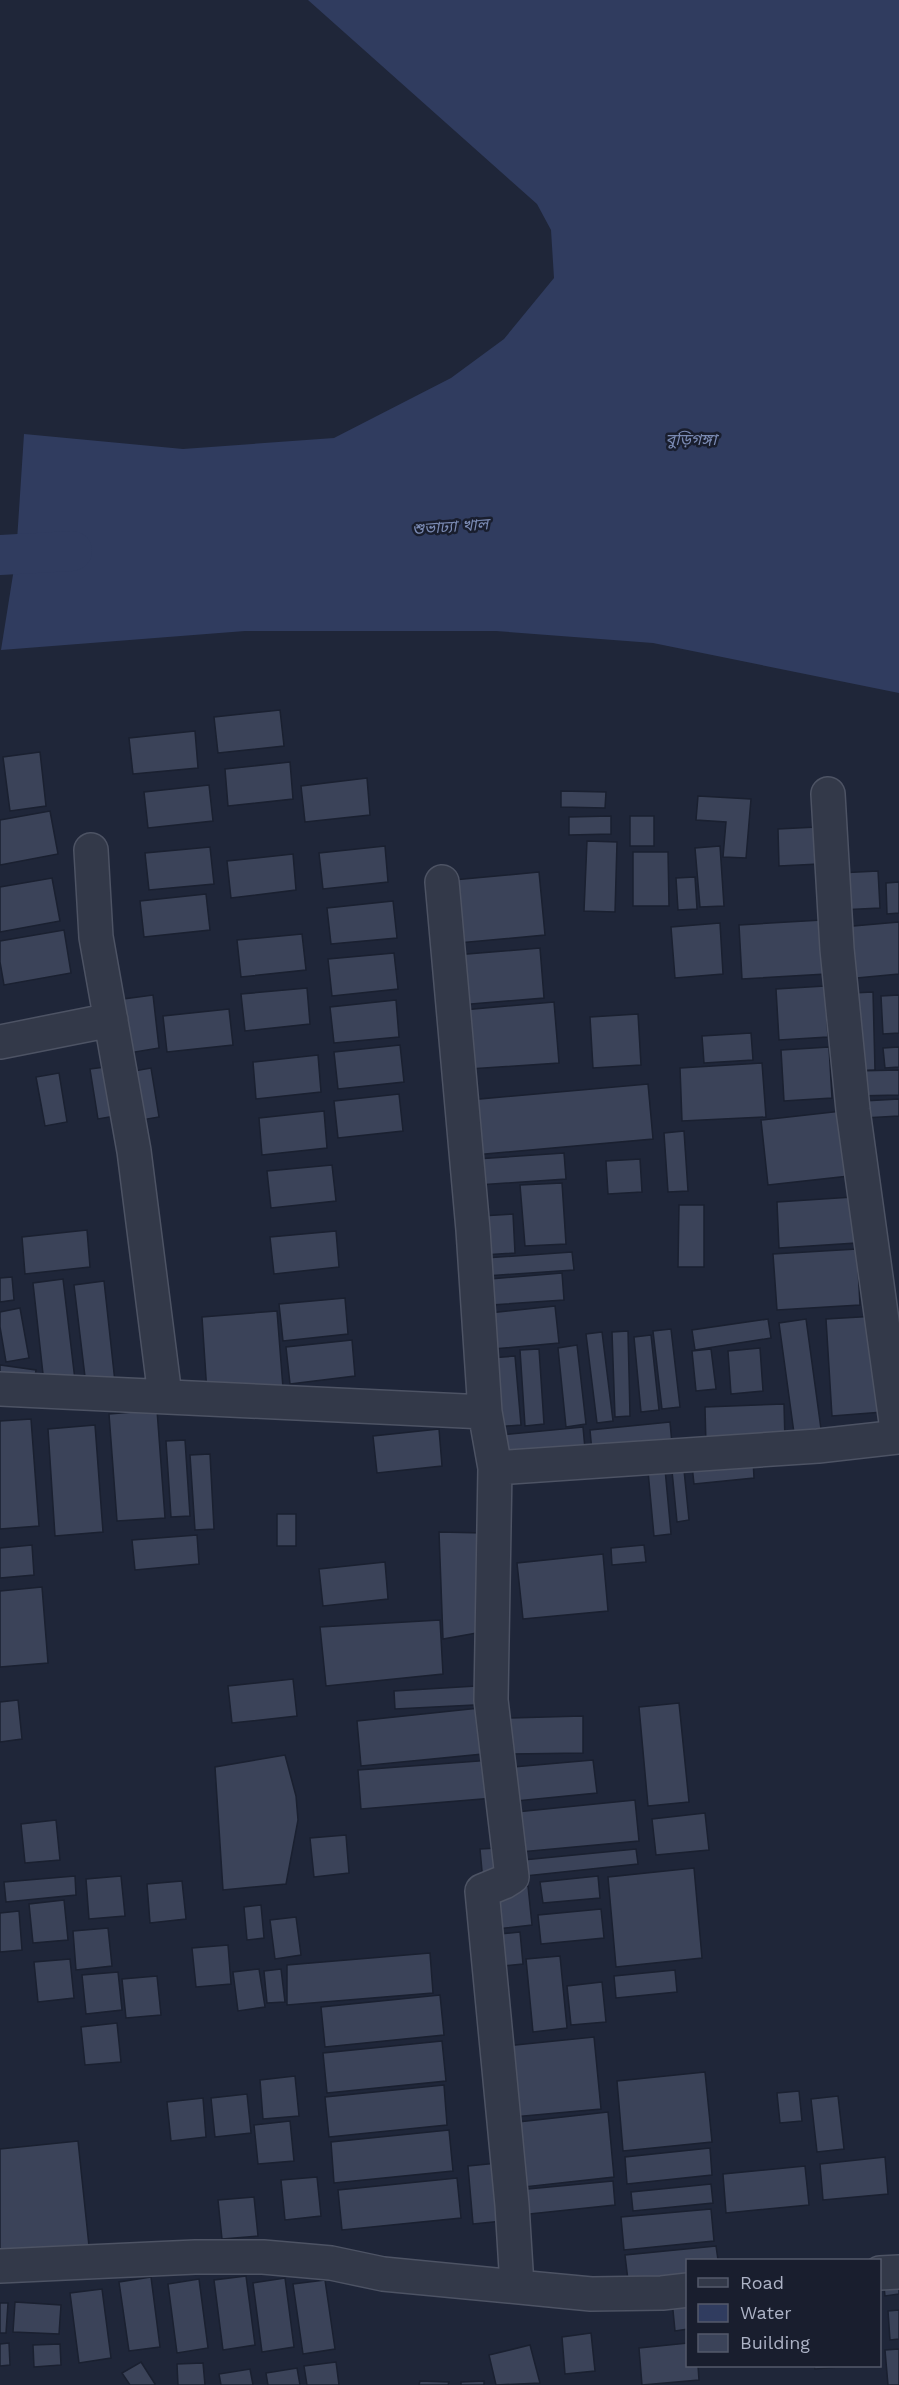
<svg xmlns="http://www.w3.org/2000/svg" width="899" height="2385" viewBox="0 0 899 2385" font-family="'Work Sans','Noto Sans Bengali',sans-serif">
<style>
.water{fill:#303c5f}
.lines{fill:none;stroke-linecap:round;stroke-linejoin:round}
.canal{stroke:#303c5f;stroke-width:40}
.building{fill:#3b4359;stroke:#1a2030;stroke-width:1.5}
.minor-casing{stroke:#4d5364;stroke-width:36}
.minor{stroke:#333949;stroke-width:33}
.labels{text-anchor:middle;stroke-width:5;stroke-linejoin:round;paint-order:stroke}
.water-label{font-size:16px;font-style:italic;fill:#7b8bb4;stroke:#191e2e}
</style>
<rect width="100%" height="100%" fill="#1f2639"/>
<path class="water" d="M308,0h591v693l-246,-50 -157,-12h-251l-244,19 15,-94 8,-122 159,15 151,-11 117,-60 53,-39 50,-61 -3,-48 -14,-26z"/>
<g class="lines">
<path class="canal" d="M0,555l72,-4"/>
</g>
<path class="building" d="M280,710l4,36 -66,7 -4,-36z
M195,731l3,37 -65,6 -4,-36z
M40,752l6,54 -36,5 -7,-54z
M290,762l3,37 -65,7 -3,-37z
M367,778l3,37 -65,7 -4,-36z
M209,785l4,36 -65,7 -4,-36z
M561,791l45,1 -1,16 -44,-1z
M698,796l53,3 -5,59 -23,-1 3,-35 -30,-2z
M50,811l8,43 -58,11v-45z
M611,816v18l-42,1v-18z
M630,816h24v30h-24z
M817,827l2,37 -40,2 -1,-37z
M587,841l30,1 -2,70 -31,-1z
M385,846l3,36 -65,7 -4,-36z
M720,846l4,60 -24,1 -5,-59z
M210,847l4,37 -65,6 -4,-37z
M633,852h35l1,54h-36z
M293,854l3,36 -65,8 -4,-37z
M878,871l2,37 -40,2 -2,-37z
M539,872l6,63 -87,8 -5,-63z
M695,877l2,32 -19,1 -2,-32z
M52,878l8,43 -60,11v-45z
M899,882v31l-12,1 -1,-31z
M206,894l4,36 -66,7 -4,-36z
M393,901l4,37 -66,6 -4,-36z
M822,920l4,54 -84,5 -3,-54z
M899,922v52l-53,5 -4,-52z
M720,923l3,51 -48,4 -4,-51z
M64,930l7,43 -67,12 -4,-23v-21z
M302,934l4,36 -65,7 -4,-37z
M540,948l4,50 -85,7 -4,-50z
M394,953l4,36 -66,7 -4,-37z
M825,986l3,51 -49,3 -3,-51z
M307,988l3,36 -65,7 -4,-37z
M873,992l2,78 -21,1 -2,-78z
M153,995l6,53 -36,6 -7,-54z
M899,995v38l-16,1 -2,-38z
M396,1000l3,37 -65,6 -4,-36z
M554,1002l5,61 -90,6 -6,-59z
M229,1009l4,36 -66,7 -4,-36z
M638,1014l3,51 -48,3 -3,-51z
M751,1033l2,27 -49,3 -2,-27z
M400,1045l4,37 -66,7 -4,-37z
M829,1047l3,51 -48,3 -3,-51z
M899,1047v20l-14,1 -2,-20z
M318,1055l3,37 -65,7 -3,-37z
M762,1063l4,54 -84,4 -2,-53z
M113,1066l8,49 -23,4 -8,-50z
M151,1068l8,49 -23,4 -8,-49z
M899,1070v25l-44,1 -1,-25z
M59,1073l8,49 -22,4 -9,-49z
M648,1084l5,55 -179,16 -5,-55z
M399,1094l4,37 -65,7 -4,-37z
M899,1099v17l-35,2 -1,-17z
M324,1111l3,37 -65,7 -3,-37z
M842,1111l7,65 -81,9 -7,-65z
M684,1131l4,60 -20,1 -4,-59z
M564,1153l2,26 -88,6 -2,-26z
M640,1159l2,33 -34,2 -2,-33z
M332,1165l4,36 -65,7 -4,-37z
M562,1183l4,61 -41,2 -5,-61z
M853,1197l3,46 -77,5 -2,-46z
M679,1205h25v62h-26z
M513,1214l2,39 -32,2 -2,-39z
M87,1230l3,37 -65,7 -3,-37z
M336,1231l3,36 -65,7 -4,-37z
M857,1249l3,56 -83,5 -4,-56z
M572,1252l2,18 -88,6 -1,-18z
M562,1273l2,27 -73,5 -1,-26z
M12,1277l2,23 -14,2v-24z
M63,1279l12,101 -31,3 -11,-100z
M104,1281l11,101 -29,3 -12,-100z
M345,1298l3,36 -65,7 -4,-37z
M555,1306l4,37 -66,6 -4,-36z
M20,1308l9,50 -23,4 -6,-35v-15z
M277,1311l6,77 -76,5 -5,-76z
M877,1316l6,96 -51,4 -6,-97z
M768,1319l3,19 -76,12 -3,-20z
M806,1319l15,110 -27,4 -15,-110z
M671,1329l9,78 -18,2 -9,-78z
M628,1331l2,85 -15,1 -3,-85z
M602,1332l11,89 -16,2 -11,-89z
M651,1335l8,75 -18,2 -7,-75z
M352,1340l3,36 -65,8 -4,-37z
M577,1345l9,79 -20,3 -8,-79z
M760,1348l3,43 -32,3 -3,-43z
M539,1349l5,75 -19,2 -5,-76z
M711,1349l5,40 -20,2 -4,-40z
M515,1356l6,69 -27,2 -4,-69z
M0,1365l36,5 -3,20 -33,-5z
M784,1404l1,38 -79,3 -1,-38z
M157,1410l8,108 -48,3 -8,-107z
M31,1419l8,107 -39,3v-108z
M670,1422l2,22 -80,8 -2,-22z
M95,1425l8,107 -48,4 -7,-107z
M583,1427l2,22 -84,8 -2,-22z
M439,1429l3,37 -65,7 -4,-37z
M185,1440l5,76 -19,1 -5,-76z
M210,1454l4,75 -19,1 -5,-75z
M753,1459l1,19 -60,6 -2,-19z
M665,1469l6,65 -17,2 -6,-65z
M684,1470l5,50 -12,2 -5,-51z
M277,1514h19v32h-19z
M439,1532l45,1 4,98 -45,8z
M197,1535l2,29 -64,6 -3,-30z
M32,1545l2,30 -34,3v-30z
M644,1545l2,17 -34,3 -1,-17z
M603,1554l5,57 -85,8 -6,-56z
M385,1562l3,37 -65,7 -4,-37z
M42,1587l6,76 -48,4v-76z
M440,1620l3,54 -117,12 -6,-59z
M293,1679l4,37 -65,7 -4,-37z
M493,1685l1,19 -99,5 -1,-18z
M18,1700l4,39 -22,3v-40z
M679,1703l10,99 -41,4 -9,-99z
M489,1707l4,46 -132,13 -4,-45z
M583,1716v37l-73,1v-36z
M285,1755l11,41 2,24 -12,64 -63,6 -8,-123z
M492,1760l2,38 -133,11 -3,-39z
M593,1760l4,33 -81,8 -3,-34z
M635,1800l4,41 -119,11 -4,-40z
M705,1813l4,37 -53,5 -4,-36z
M56,1820l4,40 -35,3 -4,-39z
M346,1835l3,38 -35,4 -4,-39z
M498,1848l3,32 -18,2 -3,-33z
M636,1849l2,15 -113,12 -2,-16z
M694,1868l8,90 -86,9 -8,-90z
M75,1876l1,19 -70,7 -2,-20z
M121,1876l4,40 -36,3 -3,-40z
M598,1876l2,22 -57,5 -3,-21z
M182,1881l4,38 -36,4 -3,-39z
M528,1886l4,39 -35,4 -4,-40z
M64,1900l4,40 -35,3 -4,-39z
M261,1905l3,33 -17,2 -3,-33z
M601,1909l3,29 -63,6 -3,-29z
M19,1911l3,39 -22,2v-39z
M296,1917l5,38 -26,4 -5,-39z
M108,1928l4,38 -36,4 -3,-39z
M520,1932l3,32 -31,3 -3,-32z
M228,1945l3,39 -35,3 -4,-39z
M430,1953l3,40 -146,12v-40z
M560,1956l7,72 -34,4 -7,-73z
M70,1959l4,39 -36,4 -4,-40z
M259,1969l6,38 -27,4 -5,-39z
M281,1969l4,33 -18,1 -3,-32z
M675,1970l2,22 -61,6 -2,-22z
M118,1972l4,38 -36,4 -4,-39z
M157,1976l4,39 -35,3 -4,-39z
M602,1982l4,40 -35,3 -4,-39z
M440,1995l4,40 -119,12 -4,-40z
M117,2023l4,39 -36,3 -4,-38z
M594,2037l7,72 -88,8 -7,-71z
M442,2041l4,40 -119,12 -4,-40z
M705,2072l7,70 -89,9 -6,-70z
M295,2076l4,40 -36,3 -3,-39z
M444,2085l3,40 -118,12 -4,-40z
M799,2091l3,30 -22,2 -3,-30z
M247,2094l4,39 -36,4 -4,-39z
M838,2096l6,53 -27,3 -6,-53z
M203,2098l3,39 -35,4 -4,-39z
M608,2112l6,65 -99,11 -6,-65z
M290,2121l4,40 -36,3 -4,-39z
M449,2130l4,41 -119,12 -3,-41z
M78,2141l11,105 -89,9v-106z
M710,2148l2,27 -85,9 -2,-27z
M885,2157l3,37 -65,6 -3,-36z
M498,2163l5,58 -30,3 -5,-58z
M805,2166l4,39 -83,8 -3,-39z
M317,2177l4,39 -36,4 -4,-40z
M457,2178l4,40 -119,12 -4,-40z
M613,2181l2,24 -95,10 -3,-25z
M711,2184l2,19 -80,8 -2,-19z
M254,2197l4,39 -36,3 -4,-39z
M711,2209l3,32 -90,9 -3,-33z
M716,2246l2,14h-30v23l-59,6 -4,-34z
M899,2275v19l-14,2 -2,-19z
M246,2276l9,69 -32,5 -9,-70z
M151,2277l9,70 -31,4 -10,-69z
M285,2278l9,69 -32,5 -9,-69z
M199,2279l9,69 -31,5 -9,-69z
M325,2280l10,69 -32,5 -10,-70z
M102,2289l9,69 -32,5 -9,-70z
M688,2299v30l-13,2 -3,-31z
M15,2302l46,3 -2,29 -46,-2z
M0,2303h8l-2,30h-6z
M899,2310v29l-9,1 -2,-29z
M591,2333l4,38 -30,3 -3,-37z
M9,2343l1,22 -10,1v-22z
M688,2343v23h10l1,14 -57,5 -3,-37z
M60,2344l1,21 -27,2 -1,-22z
M530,2345l10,38 -44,2 -7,-30z
M899,2349v36h-11l-3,-35z
M141,2362l14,22 -1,1h-24l-8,-12z
M336,2362l3,23h-32l-3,-19z
M203,2363l2,22h-27l-1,-21z
M814,2366h37l-36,3z
M297,2368l3,17h-32l-2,-12z
M250,2369l3,16h-32l-2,-11z
M420,2381l29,1 -1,3h-29z
M484,2381v4h-23v-3z"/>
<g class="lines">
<g class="minor-casing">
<path id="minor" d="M828,794l9,155 16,161 45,327
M91,850l5,87 38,214 31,245
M442,882l31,348 12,182
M0,1042l111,-22
M0,1389l485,23 10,56 323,-22 81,-9
M495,1468l-4,232 21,177 -8,5 -22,9 30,314 5,81
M0,2266l195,-9h68l68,6 52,11 208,20 71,-1 26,-3
M880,2273l19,-1"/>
</g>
<use href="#minor" class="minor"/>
</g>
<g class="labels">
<g class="water-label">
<text x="691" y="445">বুড়িগঙ্গা</text>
<text transform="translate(450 526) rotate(-4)" y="6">শুভাঢ্যা খাল</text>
</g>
</g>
<rect x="686" y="2259" width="195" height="108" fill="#191e2e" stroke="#545a6b" stroke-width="1.5"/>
<rect x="698" y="2278" width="30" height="9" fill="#333949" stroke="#545a6b" stroke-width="1.5"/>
<text x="740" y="2289" font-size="18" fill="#adb3c6">Road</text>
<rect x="698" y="2304" width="30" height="18" fill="#303c5f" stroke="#545a6b" stroke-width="1.5"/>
<text x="740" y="2319" font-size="18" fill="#adb3c6">Water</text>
<rect x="698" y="2334" width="30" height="18" fill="#3b4359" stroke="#545a6b" stroke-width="1.5"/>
<text x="740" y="2349" font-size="18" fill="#adb3c6">Building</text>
</svg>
